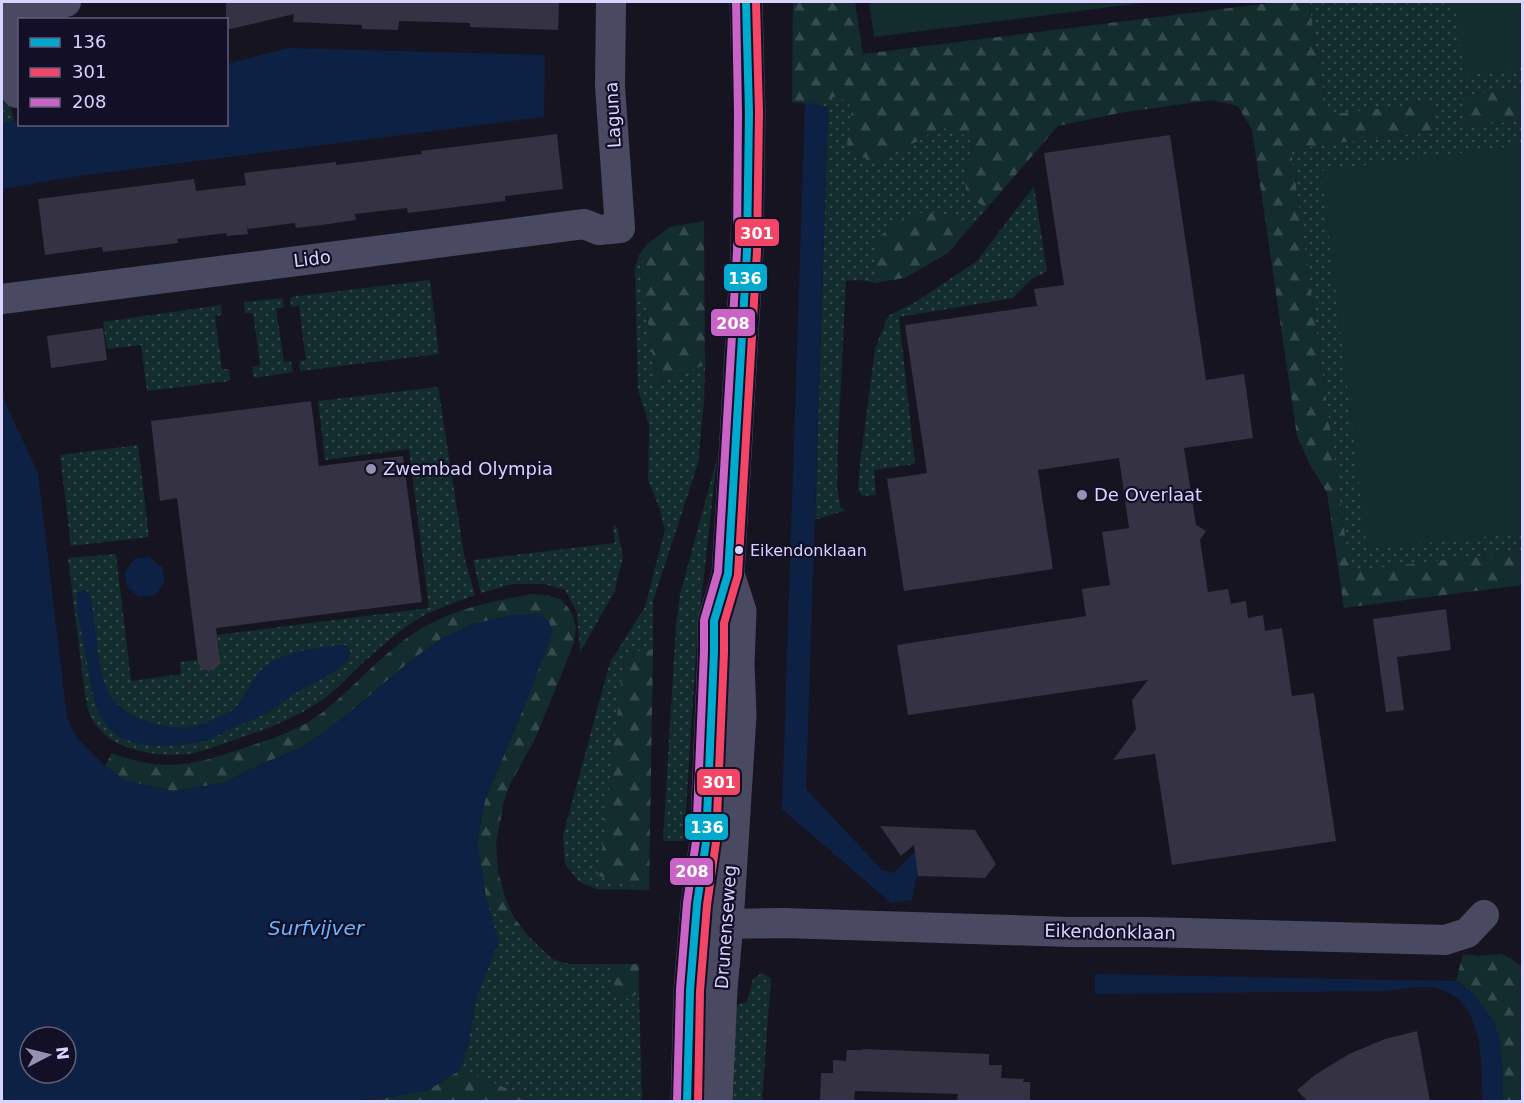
<svg xmlns="http://www.w3.org/2000/svg" width="1524" height="1103" viewBox="0 0 1524 1103" font-family="'DejaVu Sans',sans-serif">
<style>
.grass{fill:url(#grass-dots)}
.forest{fill:url(#forest-firs)}
.park{fill:#132c2d}
.water{fill:#0d2144;fill-rule:evenodd}
.building{fill:#343243}
.lines{fill:none;stroke-linecap:round;stroke-linejoin:round}
.minor{stroke:#4a4962;stroke-width:30}
.tertiary{stroke:#4a4962;stroke-width:33}
.bus-1-casing{stroke:#130f26;stroke-width:12}
.bus-2-casing{stroke:#130f26;stroke-width:12}
.bus-3-casing{stroke:#130f26;stroke-width:12}
.bus-1{stroke:#00a9ce;stroke-width:8}
.bus-2{stroke:#f34667;stroke-width:8}
.bus-3{stroke:#c963c6;stroke-width:8}
.poi-dot{fill:#9591b1;stroke:#130f26;stroke-width:2}
.bus-dot{fill:#d9d4ff;stroke:#130f26;stroke-width:2}
.labels{text-anchor:middle;stroke-width:4.5;stroke-linejoin:round;paint-order:stroke}
.bus-label{font-size:16px;fill:#d9d4ff;stroke:#130f26;text-anchor:start}
.street-label{font-size:18px;fill:#d9d4ff;stroke:#130f26}
.poi-label{font-size:18px;fill:#d9d4ff;stroke:#130f26;text-anchor:start}
.water-label{font-size:20px;font-style:italic;fill:#62b6ff;stroke:#130f26}
.line-badge{stroke:#130f26;stroke-width:2}
.badge-label{font-size:16px;text-anchor:middle;font-weight:bold;fill:#fff}
</style>
<defs>
<pattern id="grass-dots" width="8" height="8" patternUnits="userSpaceOnUse" patternTransform="scale(1.5)"><rect width="8" height="8" fill="#132c2d"/><path d="M2 2h.1M6 6h.1" fill="none" stroke="#354a4c" stroke-width="1.8" stroke-linecap="round"/></pattern>
<pattern id="forest-firs" width="22" height="20" patternUnits="userSpaceOnUse" patternTransform="scale(1.5)"><rect width="22" height="20" fill="#132c2d"/><path d="M5 1l3.5 6h-7zM16 11l3.5 6h-7z" fill="#354a4c"/></pattern>
</defs>
<rect width="100%" height="100%" fill="#161421"/>
<path class="grass" d="M1309,2h213v87l-59,6 4,32 55,-7v431l-172,21 -59,-423 144,-18 -4,-29 -104,14z
M2,66l12,55 -12,2z
M837,96l12,6 3,7 -4,36 11,11 16,6 43,-21 20,-13h15l17,11 2,9 -7,26 1,22 21,12 -14,16 -32,-11h-20l-47,56 6,13 -5,1 -15,-3 -14,1 -8,160 -1,47 4,20 5,2 -31,10 13,-412 -8,-2 6,-6z
M1034,186l13,86 -14,6 -20,20 -114,19 16,147 -41,6 2,25 -14,1 -4,-6 2,-26 15,-115 13,-33 26,-13 63,-42z
M639,255l17,127 49,-17 -1,35 -6,63 -45,138v48l-20,3 -34,223 50,15 -53,-1 -18,-8 -13,-18 -2,-27 47,-174 35,-55 20,-77 -5,-20 -12,-30 1,-55 -11,-35 -3,-122z
M430,280l9,74 -139,17 -1,-10 7,-1 -7,-54 -8,1 -1,-10z
M283,298l1,9 -8,2 8,53 7,-1 2,11 -39,6 -2,-11 8,-2 -7,-52h-8l-1,-11z
M221,305l1,10 -7,1 7,53h7l1,12 -83,10 -6,-46 -34,4 -4,-27z
M438,387l27,173 10,35c-20,8 -41,14 -59,25 -22,14 -41,32 -60,49 -12,12 -23,24 -37,33 -27,18 -58,29 -88,39 -14,5 -29,11 -43,13 -32,3 -77,-3 -95,-33 -5,-8 -6,-17 -8,-26l-17,-137 48,-4 15,127 50,-7 -1,-12 18,-2 13,10c14,-7 8,-22 6,-35l212,-27 -20,-159 -84,11 -7,-59z
M138,445l11,92 -78,9 -11,-91z
M717,458l-20,180 -13,203h-21l13,-216 4,-30z
M613,524l4,4 6,29 -9,36 -34,59 -3,-40 -12,-22 -20,-6h-32l-32,9 -8,-33 142,-17z
M486,898l27,29 16,10 23,22 18,5h44v19l2,15 8,2 15,-7 3,108h-112l-14,-9 -56,-22 8,-24 8,-48 22,-55z
M762,973l9,5 -9,123 -37,1 5,-95 17,-5 6,-23z"/>
<path class="forest" d="M793,2h62l8,52 414,-52h32l18,113 104,-13 4,29 -144,18 59,422 172,-20v34l-178,23 -17,-115 -18,-30 -12,-27 -45,-306 -14,-24 -26,-6 -93,13 -61,13 -71,82 -21,-12 -1,-22 7,-26 -2,-9 -17,-11 -15,1 -20,12 -43,21 -16,-6 -12,-11 5,-35 -4,-8 -11,-6 -11,4 -6,6 -28,-4z
M1522,89v31l-55,7 -4,-32z
M921,213h20l32,11 -25,29 -43,25 -25,4 -6,-13 1,-29 26,-20z
M704,221l1,144 -49,17 -17,-127 8,-11 23,-17z
M531,594l16,1 13,4 7,7 6,10 3,12 -2,13 -5,15 -35,85 -23,41 -7,19 -8,42 2,28 7,26 8,19 16,21 -16,-10 -27,-29 -9,-57 8,-41 39,-93 -83,-68 -32,23 -66,56 -42,30 -42,17 -35,18 -51,8 -47,-10 -21,-15 7,-13c22,9 47,14 71,11 21,-2 41,-10 61,-16 27,-9 56,-18 79,-36 33,-26 60,-60 96,-82 34,-21 74,-29 112,-36z
M653,649l-4,241 -50,-14 24,-210 10,-14z
M1463,954l14,2 24,-2 11,5 10,8v134h-19l-1,-41 -40,-76 -6,-3z
M614,964h25v29l-15,7 -8,-2 -2,-15z
M460,1070l56,22 14,9 -182,1 43,-5 37,-7z"/>
<path class="park" d="M869,2h282l-277,35z
M1454,2h68v66l-57,8z
M1522,145v388l-155,16 -46,-378z"/>
<path class="water" d="M288,48l257,7 -1,62 -472,60 -70,12v-66l17,-3 1,4h206l1,-60z
M805,102l23,5 -22,682 76,81 11,3 25,-24 21,19 -22,6 -5,26 -21,3 -109,-94z
M2,396l36,77 29,244 8,18 11,12 19,19 21,15 47,10 51,-8 35,-18 42,-17 42,-30 66,-56 32,-23 30,-15 42,-9 26,-1 10,8 4,10 -29,75 -39,93 -8,41 9,57 13,45 -23,55 -8,48 -8,24 -32,20 -37,7 -43,4h-346zM30,1037h36v36h-36z
M149,557l13,10 3,15 -10,13 -16,2 -12,-10 -2,-15 9,-13z
M82,590l5,1 3,4c6,26 7,88 24,106 14,16 36,23 57,26 20,3 34,-3 52,-12 3,-2 9,-4 12,-7 6,-5 16,-26 23,-34 17,-22 53,-25 79,-29h8l5,5c1,20 -37,31 -51,41 -12,7 -22,16 -34,23 -9,5 -20,8 -30,13 -7,3 -13,7 -20,10 -24,11 -76,13 -98,-2 -12,-8 -18,-21 -23,-34l-17,-93v-14z
M1095,974l361,7 17,12 22,30 5,16 2,21 1,41h-20c-3,-42 3,-108 -55,-114 -12,-1 -29,3 -42,4l-291,3z"/>
<path class="building" d="M226,2h333l-1,28 -88,-3v-4l-71,-2 -1,9 -36,-1v-4l-69,-3 1,-8 -68,16z
M557,134l6,55 -58,7v5l-97,12 -1,-5 -52,6 1,6 -34,5 -26,3 -1,-5 -48,6 1,5 -21,2 -1,-3 -49,6 1,4 -75,9 -1,-5 -57,8 -7,-56 156,-20 2,12 50,-6 -2,-12 92,-11v3l86,-11 -1,-3z
M1170,135l36,245 38,-6 9,64 -69,10 12,77 10,6 -6,9 8,52 20,-3 3,15 15,-3 2,17 15,-3 2,16 17,-3 10,68 22,-3 22,148 -164,24 -17,-111 -42,6 23,-31 -4,-29 16,-20 -240,35 -11,-70 189,-29 -4,-27 28,-4 -8,-53 27,-4 -10,-70 -81,12 15,99 -149,22 -17,-112 40,-6 -22,-148 132,-19 -3,-17 30,-4 -20,-132z
M103,328l4,32 -56,8 -4,-32z
M311,401l8,65 84,-10 19,146 -206,26 4,31 -1,5 -3,4 -7,3 -7,-2 -4,-6 -21,-165 -17,3 -9,-80z
M1446,609l5,41 -54,7 7,53 -18,2 -13,-93z
M880,826l95,4 21,34 -11,14 -67,-2 -4,-31 -13,11z
M1417,1031l13,70h-123l-10,-11 18,-15 34,-21 36,-15z
M863,1049l126,5v11h13l-1,13 23,1 -1,3h7v19h-73l1,-7 -103,-3 -1,10h-34l1,-28h12v-13l13,1 1,-11h15z"/>
<g class="lines">
<path class="minor" d="M2,17l64,-15
M2,28l15,65
M2,299l582,-75 15,6 21,-2 -10,-142 1,-84
M705,929l22,-5 56,-1 287,9h77l298,8 22,-7 17,-18"/>
<path class="tertiary" d="M687,1102l3,-112 7,-86 9,-62 8,-190v-31l14,-47 19,-323 2,-139 -3,-110
M716,1102l5,-113 6,-65 13,-209 -2,-51 2,-53 -12,-37"/>
<g class="bus-1-casing">
<path id="bus-1" d="M687,1102l3,-112 7,-86 9,-62 8,-190v-31l14,-47 19,-323 2,-139 -3,-110"/>
</g>
<g class="bus-2-casing">
<path id="bus-2" d="M698,1102l2,-111 7,-86 9,-63 8,-190v-29l14,-48 19,-324 2,-139 -3,-110"/>
</g>
<g class="bus-3-casing">
<path id="bus-3" d="M677,1102l3,-113 7,-86 9,-62 8,-189v-32l14,-48 19,-321 1,-139 -2,-110"/>
</g>
<use href="#bus-1" class="bus-1"/>
<use href="#bus-2" class="bus-2"/>
<use href="#bus-3" class="bus-3"/>
</g>
<g class="poi-dot">
<circle cx="371" cy="469" r="6"/>
<circle cx="1082" cy="495" r="6"/>
</g>
<circle class="bus-dot" cx="739" cy="550" r="5"/>
<g class="labels">
<g class="bus-label">
<text x="750" y="556">Eikendonklaan</text>
</g>
<g class="street-label">
<text transform="translate(613 115) rotate(-93)" y="6">Laguna</text>
<text transform="translate(312 259) rotate(-7)" y="6">Lido</text>
<text transform="translate(726 927) rotate(-86)" y="6">Drunenseweg</text>
<text transform="translate(1110 932) rotate(1)" y="6">Eikendonklaan</text>
</g>
<g class="poi-label">
<text x="383" y="475">Zwembad Olympia</text>
<text x="1094" y="501">De Overlaat</text>
</g>
<g class="water-label">
<text x="316" y="935">Surfvijver</text>
</g>
</g>
<g class="line-badge">
<rect x="734" y="218" width="46" height="29" rx="6" fill="#f34667"/>
<rect x="723" y="263" width="45" height="29" rx="6" fill="#00a9ce"/>
<rect x="710" y="308" width="46" height="29" rx="6" fill="#c963c6"/>
<rect x="696" y="768" width="45" height="28" rx="6" fill="#f34667"/>
<rect x="684" y="813" width="45" height="28" rx="6" fill="#00a9ce"/>
<rect x="669" y="857" width="45" height="29" rx="6" fill="#c963c6"/>
</g>
<g class="badge-label">
<text x="757" y="239">301</text>
<text x="745" y="284">136</text>
<text x="733" y="329">208</text>
<text x="719" y="788">301</text>
<text x="707" y="833">136</text>
<text x="692" y="877">208</text>
</g>
<rect width="1524" height="1103" fill="none" stroke="#d9d4ff" stroke-width="6"/>
<rect x="18" y="18" width="210" height="108" fill="#130f26" stroke="#625e7d" stroke-width="1.5"/>
<rect x="30" y="38" width="30" height="9" fill="#00a9ce" stroke="#625e7d" stroke-width="1.5"/>
<text x="72" y="48" font-size="18" fill="#d9d4ff">136</text>
<rect x="30" y="68" width="30" height="9" fill="#f34667" stroke="#625e7d" stroke-width="1.5"/>
<text x="72" y="78" font-size="18" fill="#d9d4ff">301</text>
<rect x="30" y="98" width="30" height="9" fill="#c963c6" stroke="#625e7d" stroke-width="1.5"/>
<text x="72" y="108" font-size="18" fill="#d9d4ff">208</text>
<g transform="translate(48 1055) rotate(83)"><circle r="28" fill="#130f26" stroke="#625e7d" stroke-width="1.5"/>
<path d="M0-4.5L10 22L0 15L-10 22Z" fill="#9591b1"/>
<text y="-9" font-size="16" font-weight="bold" text-anchor="middle" fill="#d9d4ff">N</text>
</g>
</svg>
